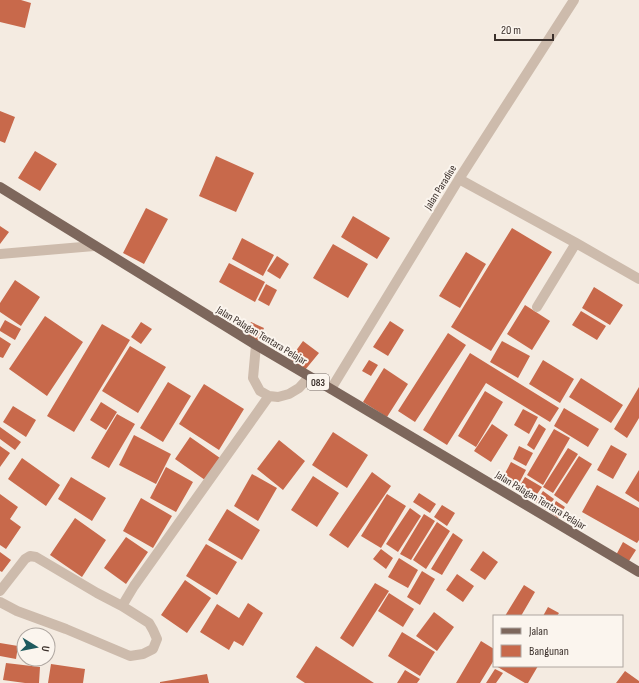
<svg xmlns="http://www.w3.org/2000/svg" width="639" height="683" viewBox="0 0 639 683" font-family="'Sofia Sans Condensed',sans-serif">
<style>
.building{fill:#c8694b}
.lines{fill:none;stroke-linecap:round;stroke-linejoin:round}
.minor{stroke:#cdbbac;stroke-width:10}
.major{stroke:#7d675c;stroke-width:10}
.labels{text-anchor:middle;stroke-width:4;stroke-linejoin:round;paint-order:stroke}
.shield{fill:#fbf5ee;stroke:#756b66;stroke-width:1}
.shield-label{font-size:10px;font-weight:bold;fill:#3b302b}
.street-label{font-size:11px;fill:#3b302b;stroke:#fbf5ee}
</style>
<rect width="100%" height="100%" fill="#f4ebe1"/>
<path class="building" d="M0,0h21l10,3 -6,25 -25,-6z
M0,111l15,6 -10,26 -5,-2z
M35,151l22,13 -17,27 -22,-13z
M216,156l38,17 -18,39 -37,-16z
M146,208l22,11 -24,45 -21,-11z
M353,216l37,22 -13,21 -36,-22z
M0,226l9,6 -9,12z
M512,228l40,24 -61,99 -40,-24z
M242,238l32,17 -11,21 -31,-17z
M333,244l35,20 -20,34 -35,-20z
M466,252l20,12 -26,44 -21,-12z
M277,256l12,8 -9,15 -13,-8z
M229,263l36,19 -10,20 -36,-20z
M15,280l25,17 -19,29 -21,-14v-9z
M266,284l11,6 -8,16 -11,-6z
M594,287l29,18 -13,20 -28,-17z
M525,305l25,16 -18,29 -25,-16z
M581,311l25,15 -9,14 -25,-15z
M45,316l38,26 -36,54 -38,-27z
M5,320l16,9 -6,11 -15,-9v-2z
M390,321l14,9 -16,26 -15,-9z
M141,322l11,7 -11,15 -10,-7z
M251,322l13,6 -6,13 -13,-6z
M102,324l28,16 -56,92 -27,-16z
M448,333l18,12 -51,77 -17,-11z
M0,337l11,7 -8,14 -3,-1z
M303,341l16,12 -14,17 -15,-11z
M502,341l28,15 -12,22 -28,-16z
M130,346l36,21 -28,46 -36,-22z
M470,353l89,55 -9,14 -64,-39 -39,62 -24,-15z
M369,360l9,5 -7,11 -9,-5z
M543,360l31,19 -14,24 -31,-19z
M384,368l24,16 -21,33 -24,-15z
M581,378l42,27 -12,18 -42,-26z
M168,382l23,14 -28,46 -23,-14z
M204,384l40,25 -25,41 -40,-26z
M639,387v31l-12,20 -13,-9z
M485,391l18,11 -27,45 -18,-11z
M101,402l16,10 -11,18 -16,-10z
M13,406l23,14 -10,17 -23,-15z
M564,408l35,21 -11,18 -34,-21z
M523,409l15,8 -9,17 -15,-9z
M117,414l18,10 -26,44 -18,-10z
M492,424l16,11 -17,27 -17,-11z
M539,424l7,5 -12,21 -7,-5z
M0,427l21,15 -6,8 -15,-11z
M554,429l16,9 -27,47 -16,-10z
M333,432l35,23 -21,33 -35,-23z
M134,435l37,19 -15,30 -37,-19z
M190,437l30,21 -15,22 -30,-21z
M279,440l26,21 -22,29 -26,-21z
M611,445l16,9 -14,25 -16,-9z
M0,446l10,7 -10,14z
M519,446l14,7 -7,13 -13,-7z
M568,448l10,6 -25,39 -10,-6z
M579,456l13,8 -25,40 -13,-9z
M22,458l38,27 -14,21 -38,-27z
M511,462l15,8 -10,19 -15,-8z
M166,467l27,15 -17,30 -26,-14z
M639,470v32l-14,-9z
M372,472l19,14 -43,62 -19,-13z
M252,474l25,14 -19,33 -24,-15z
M313,476l26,17 -22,34 -26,-17z
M71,477l35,21 -14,23 -34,-22z
M525,477l17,10 -9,13 -15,-11z
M597,485l42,23v32l-2,3 -55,-31z
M543,491l11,8 -8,11 -10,-8z
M419,493l17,11 -6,9 -17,-11z
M0,494l18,13 -8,12 11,8 -15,22 -6,-4z
M387,494l19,12 -25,42 -20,-12z
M141,498l31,18 -19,32 -30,-17z
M556,501l9,6 -7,11 -8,-6z
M442,505l13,8 -8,13 -13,-9z
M410,508l11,8 -23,36 -12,-8z
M227,509l33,21 -18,30 -34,-20z
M424,514l11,7 -24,39 -11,-6z
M75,518l31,22 -24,37 -32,-22z
M437,522l13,9 -24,38 -13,-9z
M453,533l10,7 -21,35 -11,-6z
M126,537l22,15 -22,32 -22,-16z
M623,542l13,8 -9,14 -12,-7z
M206,544l31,18 -20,33 -31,-19z
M381,549l12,9 -7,11 -13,-10z
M483,551l15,11 -13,18 -15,-10z
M0,552l11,8 -9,12 -2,-1z
M399,558l19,12 -10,18 -20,-11z
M422,571l13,8 -15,26 -13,-8z
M457,574l17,12 -11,16 -17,-12z
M185,580l26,18 -24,35 -26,-18z
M375,583l14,8 -36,56 -13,-9z
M524,585l11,7 -14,24h-16z
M389,593l25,16 -11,18 -25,-16z
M248,603l15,10 -20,33 -9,-5 -5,9 -29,-18 17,-28 22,14z
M548,607l11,6 -2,3h-14z
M434,612l20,15 -17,24 -21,-15z
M402,632l33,20 -15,24 -32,-20z
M481,641l13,8v11l-14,23h-24z
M0,643l18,3 -2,13 -16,-3z
M316,646l58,37h-69l-9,-6z
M6,663l34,4 -1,16h-14l-22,-3z
M51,664l34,5 -2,14h-35z
M496,666h42l-10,17h-3z
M495,669l8,4 -7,10h-10z
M405,670l15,9 -3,4h-20z
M625,671l14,10v2h-23z
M207,674l2,9h-49v-1z"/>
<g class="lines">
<path class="minor" d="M459,179l117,64 63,36
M0,254l94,-8
M537,307l39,-64
M256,345l-3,33 7,13 9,5 9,1 11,-3 10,-6 10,-11
M331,389l128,-210 115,-179
M0,591l25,-32 5,-3 6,1 61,36 25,13 27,17 4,7 4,9 -4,10 -10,5 -13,2 -64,-27 -49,-18 -17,-9
M122,606l12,-20 135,-190"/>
<path class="major" d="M0,187l256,158 75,44 308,183"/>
</g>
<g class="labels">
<rect class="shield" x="307" y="374" width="22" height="16" rx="3"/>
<g class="shield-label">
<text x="318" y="386">083</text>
</g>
<g class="street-label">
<text transform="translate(440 187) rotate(-58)" y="4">Jalan Paradise</text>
<text transform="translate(262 335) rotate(31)" y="4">Jalan Palagan Tentara Pelajar</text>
<text transform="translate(541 500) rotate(31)" y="4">Jalan Palagan Tentara Pelajar</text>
</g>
</g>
<rect x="493" y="615" width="130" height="52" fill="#fbf5ee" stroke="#aea6a0"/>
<rect x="501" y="628" width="20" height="6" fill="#7d675c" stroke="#aea6a0"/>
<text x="529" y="635" font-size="12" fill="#3b302b">Jalan</text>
<rect x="501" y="645" width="20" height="12" fill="#c8694b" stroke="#aea6a0"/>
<text x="529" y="655" font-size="12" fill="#3b302b">Bangunan</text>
<g transform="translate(36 647) rotate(100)"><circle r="19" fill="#fbf5ee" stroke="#aea6a0"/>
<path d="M0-3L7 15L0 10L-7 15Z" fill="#1f5a5e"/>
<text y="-6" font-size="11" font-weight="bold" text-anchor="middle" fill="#3b302b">U</text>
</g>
<path d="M495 34v6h58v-6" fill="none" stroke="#3b302b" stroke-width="2"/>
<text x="501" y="34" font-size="12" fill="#3b302b" stroke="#fbf5ee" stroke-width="3" paint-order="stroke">20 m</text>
</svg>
